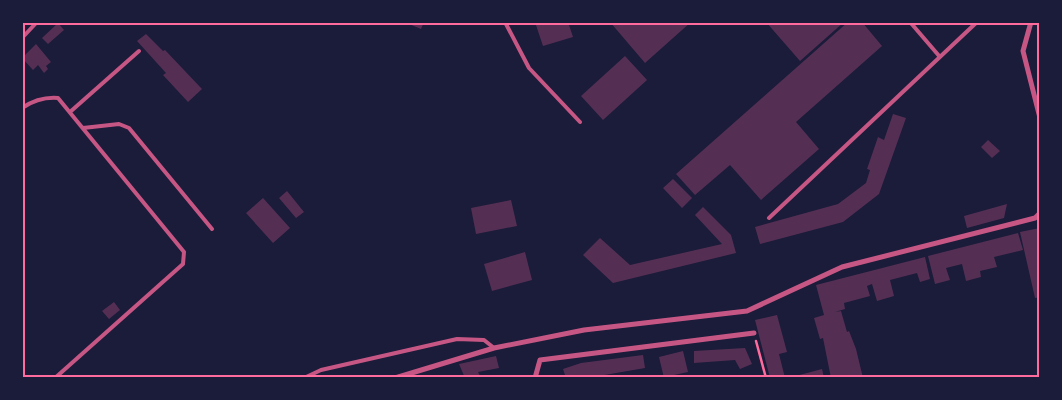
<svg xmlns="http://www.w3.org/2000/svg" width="1062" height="400" viewBox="0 0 1062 400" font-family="Barlow,sans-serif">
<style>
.building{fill:#542f53}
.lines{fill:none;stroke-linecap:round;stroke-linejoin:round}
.path{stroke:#ff6b9d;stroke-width:2.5}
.service{stroke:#c65784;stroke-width:4}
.minor{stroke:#c65784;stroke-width:5}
.neatline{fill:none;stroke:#ff6b9d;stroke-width:2}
</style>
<rect width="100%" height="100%" fill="#1b1b3a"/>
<path class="building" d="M410,22h14l-3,7 -12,-5z
M535,22h33l5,15 -30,9z
M610,22h81l-46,41z
M766,22h78l-44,39z
M848,22h14l20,24 -86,76 23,27 -58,51 -31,-35 -35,30 -19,-21z
M58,23l6,7 -16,14 -6,-6z
M146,34l17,17 2,-1 37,39 -14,13 -25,-27 3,-2 -29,-32z
M36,44l15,18 -5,4 2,3 -4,4 -6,-8 -5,5 -11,-12z
M625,56l22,24 -44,40 -22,-24z
M893,114l13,4 -27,76 -36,28 -83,22 -5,-17 83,-23 28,-21 4,-13 -3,-1 11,-32 6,3z
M988,140l12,11 -8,7 -11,-11z
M673,179l19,19 -10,10 -19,-20z
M287,191l17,21 -8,6 -17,-20z
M263,198l27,30 -17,15 -27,-30z
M511,200l6,26 -41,8 -5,-26z
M1007,204l-3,14 -37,10 -3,-12z
M703,207l28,28 5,18 -123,30 -30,-28 17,-17 30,27 92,-21 -27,-29z
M1040,228v69l-5,1 -15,-66z
M1018,233l5,17 -29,7 3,10 -17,4 1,6 -15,4 -4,-17 -16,4 4,12 -15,4 -7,-28z
M525,252l7,28 -40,11 -8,-27z
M925,257l5,22 -10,3 -3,-9 -27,7 4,16 -17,5 -5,-17 -5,2 3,10 -26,7 1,6 -10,3 6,-1 6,21 2,-1 7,18 7,29h-32l-8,-40 -3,1 -6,-21 10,-3 -8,-30z
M114,302l6,8 -11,9 -7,-8z
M777,315l10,37 -8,2 6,24h-15l-15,-58z
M745,348l7,16 -12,5 -5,-9 -41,3v-12z
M683,351l5,21 -14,3 1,3h-11l-5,-21z
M643,355l2,13 -58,10h-21l-3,-9 18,-6z
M496,356l3,12 -21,4 3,6h-16l-6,-14z
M822,369l2,9h-32v-1z"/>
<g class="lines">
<path class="path" d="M756,341l10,37"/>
<path class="service" d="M505,22l24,46 51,54
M910,22l30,35
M22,38l15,-16
M22,108c12,-8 23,-11 36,-10l126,154 -1,12 -128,114
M70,112l69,-61
M83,128l36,-4 10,4 83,101
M769,218l208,-196
M304,378l17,-8 136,-31 27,1 10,8"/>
<path class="minor" d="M1031,22l-8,29 17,67
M395,378l99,-30 90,-18 163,-19 95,-44 193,-49 5,-5
M535,378l5,-18 214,-27"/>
</g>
<rect width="1062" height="400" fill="none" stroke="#1b1b3a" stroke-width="48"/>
<rect x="24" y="24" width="1014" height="352" class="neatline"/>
</svg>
